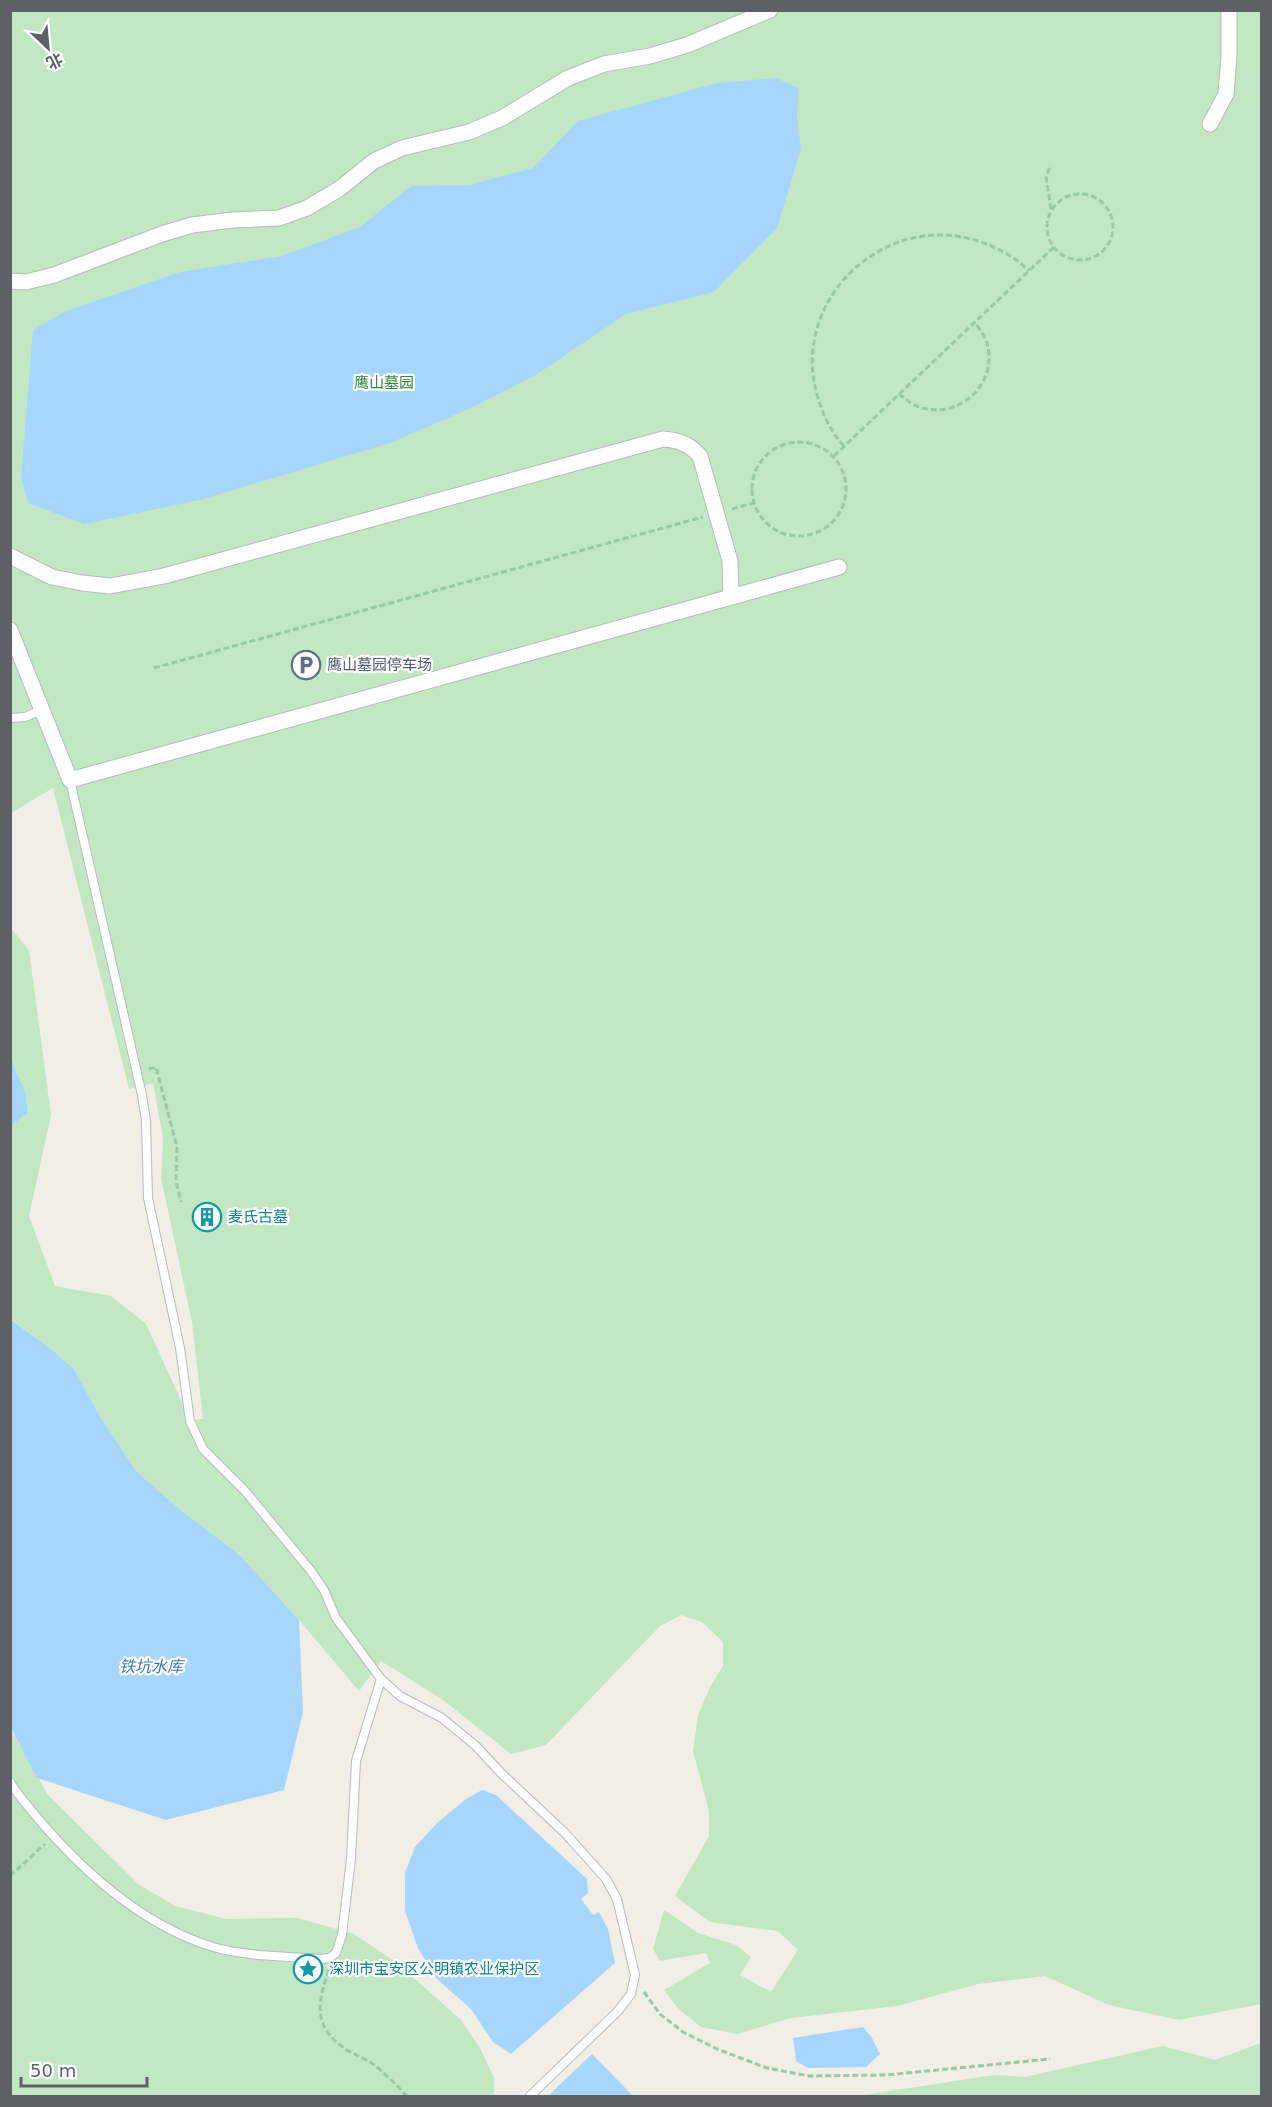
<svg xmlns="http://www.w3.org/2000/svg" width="1272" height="2107" viewBox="0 0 1272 2107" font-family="'DejaVu Sans','Noto Sans SC',sans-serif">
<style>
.green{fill:#c1e8c2}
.water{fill:#a6d6ff}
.building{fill:#cbc8c2}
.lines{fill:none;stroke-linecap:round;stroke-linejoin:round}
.service-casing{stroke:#b8bbbf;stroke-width:10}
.minor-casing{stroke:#b8bbbf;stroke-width:17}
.path{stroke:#9ac9a8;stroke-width:3;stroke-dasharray:6 3;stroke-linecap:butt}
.service{stroke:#fff;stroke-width:8}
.minor{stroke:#fff;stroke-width:15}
.labels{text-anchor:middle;stroke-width:4.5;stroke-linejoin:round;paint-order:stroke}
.park-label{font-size:15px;fill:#338739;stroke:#fff}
.service-label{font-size:15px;fill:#4e5e75;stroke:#fff;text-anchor:start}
.culture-label{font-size:15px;fill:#0d838f;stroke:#fff;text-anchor:start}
.water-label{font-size:16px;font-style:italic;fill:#3f75b5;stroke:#fff}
</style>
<rect width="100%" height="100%" fill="#f0eee5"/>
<path class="green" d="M11,11h1250v1993l-82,16 -70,-15 -64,-29 -67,8 -81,22 -106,12 -54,16 -36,-7 -23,-19 -14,-18 46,-27 -4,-10 -46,8 -7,-12 11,-39 34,23 38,12 15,12 -11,18 31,17 27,-42 -20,-19 -68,-9 -35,-26 34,-60v-25l-16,-60 5,-36 12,-28 13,-21v-24l-21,-20 -21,-7 -21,11 -114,119 -35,9 -68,-54 -62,-39 -22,30 -60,-71 -59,-65 -57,-43 -47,-41 -35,-53 -27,-49 -24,-21 -39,-29v-193l17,-13 -3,-23 -10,-20 -4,-15 -1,-128 19,23 22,165 -22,101 26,70 56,10 35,28 44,96 13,-1 -11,-97 -31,-144 2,-40 -10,-55 -24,6 -76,-301 -42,25z
M10,1728l38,67 90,89 37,22 51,13 71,-1 57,16 43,29 64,57 20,30 13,28v18h-483z
M1261,2043v53h-404l137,-21 31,2 138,-31 52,14z"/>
<path class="water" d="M777,78l22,11 -2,29 4,31 -24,79 -63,64 -88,22 -90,61 -63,32 -83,36 -190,57 -116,24 -56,-21 -7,-25 12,-148 33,-19 114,-39 102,-16 78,-29 51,-41 58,-1 64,-17 45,-47 139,-38z
M11,1055l4,15 10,20 3,23 -17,13z
M10,1319l40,29 24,21 27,49 35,53 47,41 57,43 59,65 4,92 -19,78 -118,30 -129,-42 -26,-50z
M482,1790l14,5 91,84 1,14 -7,6 12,16 6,-3 9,17 7,34 -104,91 -18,-12 -22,-33 -34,-30 -19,-31 -13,-37v-38l10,-26 21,-23 30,-25z
M863,2027l9,11 8,16 -14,13 -58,1 -12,-7 -3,-23z
M592,2054l41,42h-84l2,-3z"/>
<path class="building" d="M219,1209l3,12 -16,4 -3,-13z"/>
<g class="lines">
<g class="service-casing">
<path id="service" d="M10,718l15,-1 17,-7
M70,780l72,315 4,26 2,77 32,150 10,73 13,28 42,42 66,80 13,19 12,28 45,61 19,17 42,22 34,28 25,27 64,60 41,46 11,20 18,76 -4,19 -13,17 -88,85
M10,1782c7,12 17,23 25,33 47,56 107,110 178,132 35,10 74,9 109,12l7,-1 7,-5 6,-18 9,-76 5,-98 25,-82"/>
</g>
<g class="minor-casing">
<path id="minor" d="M1210,124l16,-30 3,-38v-46
M10,281l16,1 28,-7 108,-41 30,-9 41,-5 46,-2 28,-10 32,-19 35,-28 28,-13 67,-16 33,-14 66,-40 36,-14 46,-8 37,-11 83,-35
M10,556l42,21 30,6 28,3 54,-10 499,-137c16,1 26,5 37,17l30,105 1,36
M10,630l60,150c256,-73 513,-141 769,-213"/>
</g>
<path class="path" d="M1047 227a33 33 0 1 1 66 0a33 33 0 1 1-66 0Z
M1051,209l-5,-33 5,-11
M899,394c9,7 17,14 28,15 40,7 74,-33 58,-71 -2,-5 -7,-11 -10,-15
M752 489a47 47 0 1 1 94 0a47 47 0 1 1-94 0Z
M844,446c-13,-14 -21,-31 -26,-48 -30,-96 65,-188 160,-157 18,6 38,16 51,30
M834,456l220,-209
M732,509l21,-6
M154,668l549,-151
M149,1069l7,-2 21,80 -1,34 5,21
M10,1876l35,-32
M329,1970c-11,31 -17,56 15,78 9,6 20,10 29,16 13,10 23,21 34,32
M644,1992l16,22 23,18 34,17 50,19 42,8 77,-1 164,-16"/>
<use href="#service" class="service"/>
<use href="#minor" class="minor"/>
</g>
<defs>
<g id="parking-ring" transform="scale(1.5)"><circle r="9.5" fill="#fff" stroke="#5c6f8a" stroke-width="1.5"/><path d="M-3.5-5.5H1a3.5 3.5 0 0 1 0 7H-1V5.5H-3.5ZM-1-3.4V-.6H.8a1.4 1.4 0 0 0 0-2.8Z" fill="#5c6f8a"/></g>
<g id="building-ring" transform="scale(1.5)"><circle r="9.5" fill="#fff" stroke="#0f9aa8" stroke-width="1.5"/><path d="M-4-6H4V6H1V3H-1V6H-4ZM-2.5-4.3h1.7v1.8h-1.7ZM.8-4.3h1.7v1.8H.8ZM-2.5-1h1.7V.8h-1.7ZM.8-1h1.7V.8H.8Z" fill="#0f9aa8"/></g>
<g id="sight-ring" transform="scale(1.5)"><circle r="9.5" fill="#fff" stroke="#0f9aa8" stroke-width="1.5"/><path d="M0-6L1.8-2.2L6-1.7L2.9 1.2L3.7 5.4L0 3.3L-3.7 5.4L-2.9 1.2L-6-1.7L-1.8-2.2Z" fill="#0f9aa8"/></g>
</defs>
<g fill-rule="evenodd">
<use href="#parking-ring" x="306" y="665"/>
<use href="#building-ring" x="207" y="1217"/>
<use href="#sight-ring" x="308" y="1969"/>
</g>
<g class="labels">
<g class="park-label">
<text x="384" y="388">鹰山墓园</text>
</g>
<g class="service-label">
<text x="327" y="670">鹰山墓园停车场</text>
</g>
<g class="culture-label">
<text x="228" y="1222">麦氏古墓</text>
<text x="329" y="1974">深圳市宝安区公明镇农业保护区</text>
</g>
<g class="water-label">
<text x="151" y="1672">铁坑水库</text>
</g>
</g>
<rect width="1272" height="2107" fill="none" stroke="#5d6166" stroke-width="24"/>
<g transform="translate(48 48) rotate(154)" stroke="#ffffff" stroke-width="4.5" paint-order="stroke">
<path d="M0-4.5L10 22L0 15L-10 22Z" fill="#5d6166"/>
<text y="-9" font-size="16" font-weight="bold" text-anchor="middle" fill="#5d6166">北</text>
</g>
<path d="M21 2077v9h126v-9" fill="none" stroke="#5d6166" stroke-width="3"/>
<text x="30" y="2077" font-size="18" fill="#5d6166" stroke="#ffffff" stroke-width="4.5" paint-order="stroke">50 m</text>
</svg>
